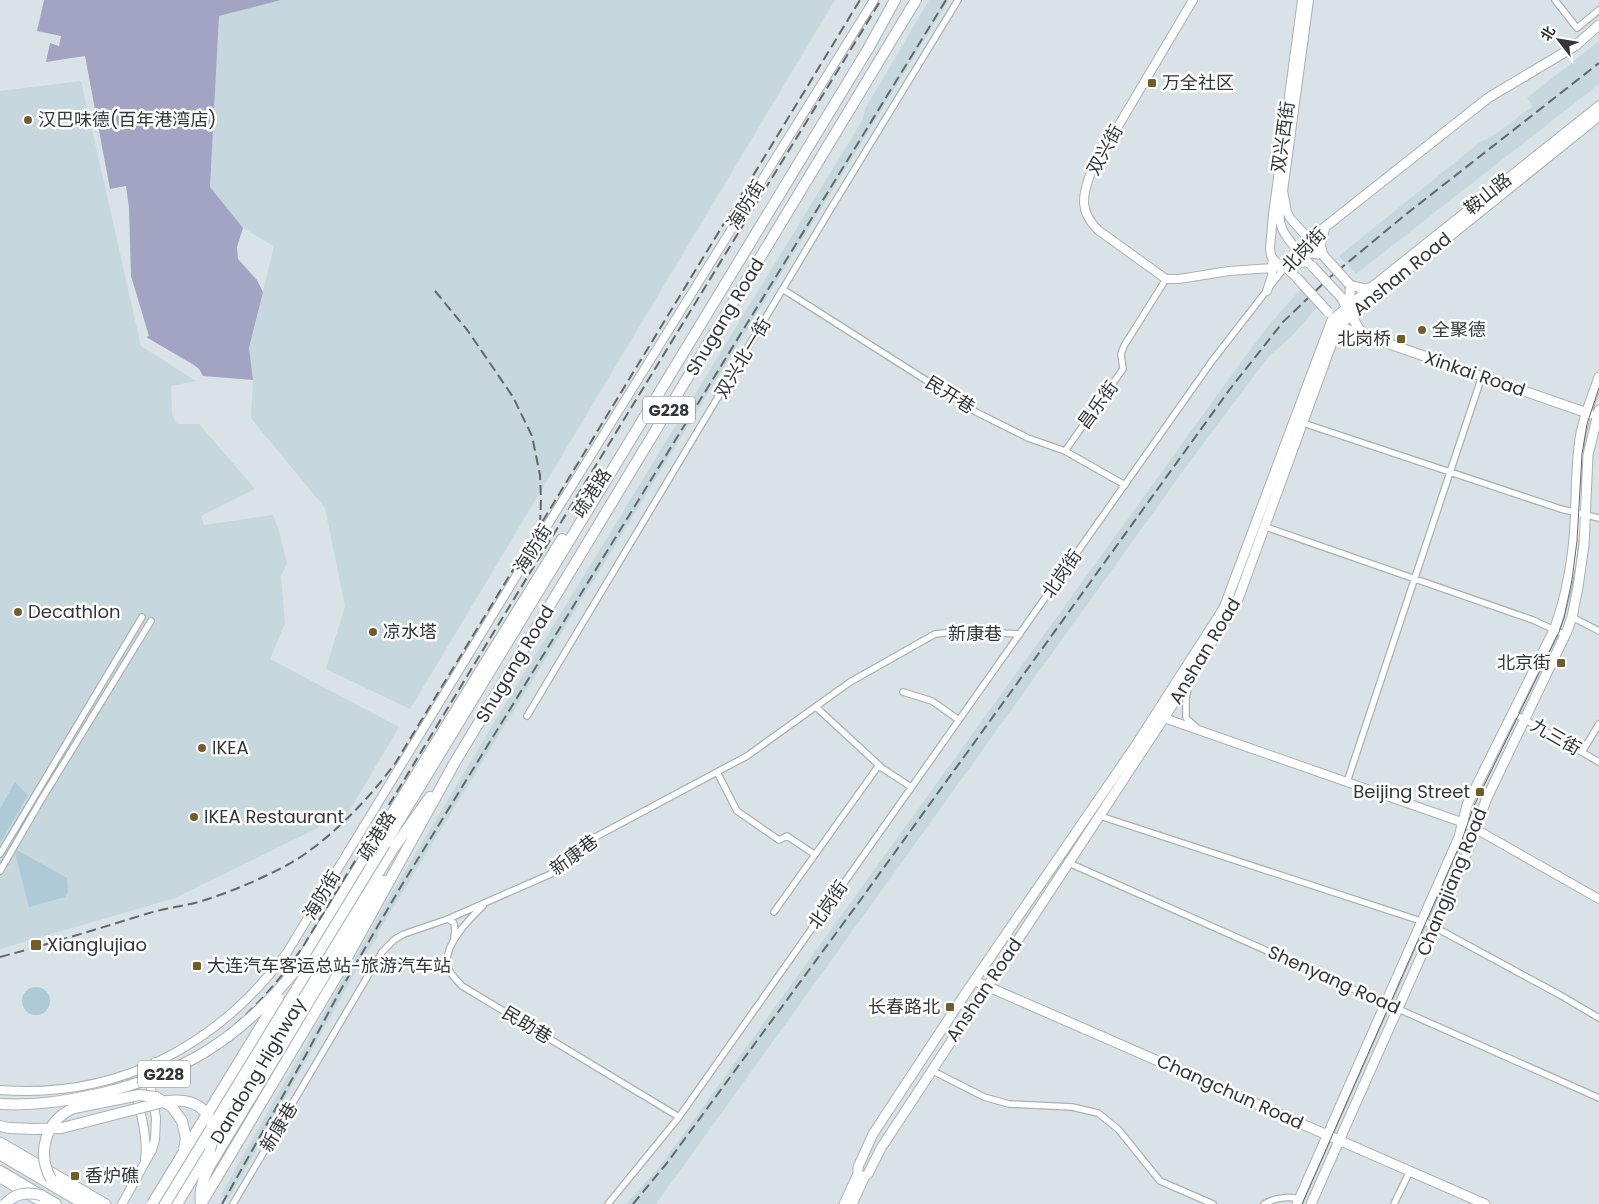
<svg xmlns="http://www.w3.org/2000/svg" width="1599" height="1204" viewBox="0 0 1599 1204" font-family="Poppins,'Noto Sans SC',sans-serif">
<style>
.built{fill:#c6d7de}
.green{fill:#afcad7}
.water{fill:#a3a4c4}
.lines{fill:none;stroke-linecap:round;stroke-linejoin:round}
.minor-casing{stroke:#a9b1b5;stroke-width:8}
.tertiary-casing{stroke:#a9b1b5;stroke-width:10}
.secondary-casing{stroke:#a9b1b5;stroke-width:11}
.primary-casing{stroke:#a9b1b5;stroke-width:11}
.trunk-casing{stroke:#a9b1b5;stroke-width:12}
.minor{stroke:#fff;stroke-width:5.5}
.tertiary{stroke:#fff;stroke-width:8}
.secondary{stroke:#fff;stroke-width:9}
.primary{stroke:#fff;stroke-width:9}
.trunk{stroke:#fff;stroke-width:10}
.tram{stroke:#626769;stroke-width:1}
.rail{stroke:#626769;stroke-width:2;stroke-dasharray:10 5;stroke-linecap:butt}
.secondary-bridge-casing{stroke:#a9b1b5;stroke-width:11;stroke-linecap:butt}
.trunk-bridge-casing{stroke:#a9b1b5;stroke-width:12;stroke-linecap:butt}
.secondary-bridge{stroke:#fff;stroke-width:9}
.trunk-bridge{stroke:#fff;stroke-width:10}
.poi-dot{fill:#715c2b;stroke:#fff;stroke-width:2}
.labels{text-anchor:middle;stroke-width:5;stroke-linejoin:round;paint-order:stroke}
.shield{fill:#fff;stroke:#707274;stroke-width:1}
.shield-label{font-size:16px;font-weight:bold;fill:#333638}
.poi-label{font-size:18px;fill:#333638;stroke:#fff;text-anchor:start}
.street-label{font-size:18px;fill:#333638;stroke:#fff}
</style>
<rect width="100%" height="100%" fill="#d9e2e6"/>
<path class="built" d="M281,0h554l-425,709 -84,-40 19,-63 -20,-98 -74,-90 2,-38 -4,-31 25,-103 -31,-18 -33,-41 9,-171z
M929,0h20l-572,934 1,2 -16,24 -133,239 -8,-4 169,-299 116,-193 350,-572 7,-12 2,-10z
M1599,41v43l-243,190 -17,-18 140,-113 15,-8 39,-29 -6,-8z
M81,81l60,265 55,35 -25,5 1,28 5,10h22l56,65 -54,27 3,9 69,-10 6,16 8,32 -6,13 4,47 -15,36 129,68 -51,86 -173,85 -175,51v-858z
M1301,289l17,17 -26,30 -23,20 -78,104 -535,744h-30l35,-39 583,-807 26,-34z"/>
<path class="green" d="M15,782l13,13 -28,48v-34z
M17,850l50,28 1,14 -3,5 -36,10 -14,-54z
M22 1001a14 14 0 1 1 28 0a14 14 0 1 1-28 0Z"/>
<path class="water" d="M44,0h237l-62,16 -9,171 33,41 -6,19 1,12 19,21 6,12 -14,56 4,32 -50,-4 -4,-7 -5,-4 -48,-28 3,-1 -18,-60 -2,-68 -3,-22 -16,3 -25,-133 -39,6 4,-19 9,3 2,-10 -24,-5z"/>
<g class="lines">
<g class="minor-casing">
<path id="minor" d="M1555,0l22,28 22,-18
M784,290l192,122 52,26 37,13 60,34
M1303,423l258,86 38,9
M1065,451l58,-82 -2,-15 3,-8 42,-67
M1263,526l270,94 32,15
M1572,617l27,14
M1190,680l-4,18v20l11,10
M903,692l29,9 27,19
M816,707l66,61 29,19
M1513,713l86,49
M527,716l306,-511 125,-205
M1582,752l17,-28
M717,772l20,39 42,29 8,-4 27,18
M1347,782l135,-406
M1100,816l327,107 133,72 39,23
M0,854l142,-237
M1069,863l530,235
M0,871l40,-69 111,-181
M483,906c-13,12 -44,43 -34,64 3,6 9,11 13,16l217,131
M774,912l105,-147
M448,919l6,4 1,8 -1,7
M931,1070l53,27 25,7 63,3 26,6 20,16 42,52 53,23
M233,1204l149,-252 13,-13 9,-5 44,-15 105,-46 35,-32 159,-85 103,-74 85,-48 29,-3 56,3
M608,1204l71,-87 533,-756 73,-94
M1264,1204c10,-6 24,-8 35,-5
M1394,1204l16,-33"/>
</g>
<g class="tertiary-casing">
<path id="tertiary" d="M1193,0l-102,172c-9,24 -12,39 7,58l68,49h13l50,-8 56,-4 20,-5 5,2
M1309,0l-26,191 4,21 3,6 33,37
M1282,195c-9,36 6,43 27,68
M1299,257l8,-4 16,2
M1297,278l-12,-11 -9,-5 -5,-6 -1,-8 3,-33 29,-215
M1267,291l5,-15v-13
M1164,718l303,106 132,75
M126,1084c3,2 7,4 8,8 7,15 14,51 11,67
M0,1090c117,9 216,-43 286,-136l251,-412 337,-542
M122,1204l30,-54 3,-10 1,-22 -6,-35 5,-21"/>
</g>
<g class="secondary-casing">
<path id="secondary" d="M1323,255l-3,-10 5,-18
M1285,267l17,-20 23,-20 163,-129 87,-52 24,-21
M1341,297l18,32 4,4
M1347,307l3,-11v-11
M1334,322l4,4 252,88
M0,1142l106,62
M1297,1204l162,-367 8,-32 87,-175c11,-29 17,-60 20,-91 3,-33 1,-67 6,-100 3,-21 12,-41 19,-62
M1311,1204l160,-360 15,-44 81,-169 5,-14 6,-30 6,-42 4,-90 11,-45"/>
</g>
<g class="primary-casing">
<path id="primary" d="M1350,285l15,4 7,-2 227,-181
M975,981l510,223
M0,1155l83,49
M0,1178l45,26
M844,1204l14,-30v-7l15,-33 94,-143 169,-246 88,-137 108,-288 40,-33
M852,1204l13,-28 3,-2 13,-26 283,-430 73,-116 101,-276 261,-210"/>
</g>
<g class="trunk-casing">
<path id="trunk" d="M385,844l483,-795 27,-49
M294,972l268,-433
M0,1126l9,2
M0,1149l94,55
M0,1171l56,33
M177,1204l216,-355 37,-52
M201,1204l137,-230 117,-212 461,-762
M201,1204c-2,-14 2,-24 8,-37l160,-265 15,-21"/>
</g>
<use href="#minor" class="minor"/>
<use href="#tertiary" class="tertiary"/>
<use href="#secondary" class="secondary"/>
<use href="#primary" class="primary"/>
<use href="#trunk" class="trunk"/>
<path class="tram" d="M1302,1204l160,-364 11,-32 86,-176 5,-14 8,-38 5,-39 5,-87 5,-30 12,-36"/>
<path class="rail" d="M435,291l33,40 45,66 19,39 8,39 1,24 -1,26 -9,37
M0,957c49,-13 97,-28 146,-43 19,-6 40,-8 59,-14 28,-9 58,-22 84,-36 39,-22 81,-66 107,-102l464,-762
M0,1102c43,5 90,2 132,-13 12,-4 23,-11 34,-17 58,-31 101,-72 138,-127l202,-333 375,-612
M222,1204l86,-153 32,-60 60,-103 546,-888
M633,1204l34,-41 192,-261 371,-513 53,-67 46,-44 76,-63 194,-152"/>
<g class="secondary-bridge-casing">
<path id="secondary-bridge" d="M1323,255l27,30
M1312,266l29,31
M1297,278l31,34"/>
</g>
<g class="trunk-bridge-casing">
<path id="trunk-bridge" d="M0,1104c34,2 65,-3 98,-10 85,-20 141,-55 196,-122
M9,1128l26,1 27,-1 105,-27c34,-4 53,16 43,49
M51,1179c-15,-27 -5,-59 23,-71l65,-13 17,2 16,10 10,14 4,17 -2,11
M5,1204c10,-11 21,-12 36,-9
M152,1204l126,-206
M165,1204l220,-360"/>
</g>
<use href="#secondary-bridge" class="secondary-bridge"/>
<use href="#trunk-bridge" class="trunk-bridge"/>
</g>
<g class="poi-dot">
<rect x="1147" y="78" width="10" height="10" rx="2.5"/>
<circle cx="28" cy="120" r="5"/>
<circle cx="1422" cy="330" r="5"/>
<rect x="1396" y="334" width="10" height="10" rx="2.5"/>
<circle cx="18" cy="612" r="5"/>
<circle cx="373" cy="632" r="5"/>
<rect x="1556" y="658" width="10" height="10" rx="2.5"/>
<circle cx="202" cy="748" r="5"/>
<rect x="1475" y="787" width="10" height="10" rx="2.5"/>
<circle cx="194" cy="817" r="5"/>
<rect x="30" y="939" width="12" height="12" rx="2.5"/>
<rect x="192" y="961" width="10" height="10" rx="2.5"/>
<rect x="945" y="1002" width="10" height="10" rx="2.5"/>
<rect x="70" y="1171" width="10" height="10" rx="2.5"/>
</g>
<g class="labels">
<g class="shield">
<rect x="643" y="396.5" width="52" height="27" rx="4"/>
<rect x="138" y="1060.5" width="52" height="27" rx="4"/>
</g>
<g class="shield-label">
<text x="669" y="416">G228</text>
<text x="164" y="1080">G228</text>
</g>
<g class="poi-label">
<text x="1162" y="89">万全社区</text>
<text x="38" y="126">汉巴味德(百年港湾店)</text>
<text x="1432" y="336">全聚德</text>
<text x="1391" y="345" text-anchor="end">北岗桥</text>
<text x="28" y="618">Decathlon</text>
<text x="383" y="638">凉水塔</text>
<text x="1551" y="669" text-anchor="end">北京街</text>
<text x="212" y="754">IKEA</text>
<text x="1470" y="798" text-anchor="end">Beijing Street</text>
<text x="204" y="823">IKEA Restaurant</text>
<text x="47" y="951">Xianglujiao</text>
<text x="207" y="972">大连汽车客运总站-旅游汽车站</text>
<text x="940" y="1013" text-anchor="end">长春路北</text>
<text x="85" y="1182">香炉礁</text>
</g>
<g class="street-label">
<text transform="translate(1283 137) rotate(-82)" y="6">双兴西街</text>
<text transform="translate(1105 150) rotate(-61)" y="6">双兴街</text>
<text transform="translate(1488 194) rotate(-39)" y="6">鞍山路</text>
<text transform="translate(746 205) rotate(-58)" y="6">海防街</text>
<text transform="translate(1304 250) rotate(-46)" y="6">北岗街</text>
<text transform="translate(1402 274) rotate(-39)" y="6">Anshan Road</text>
<text transform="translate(725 317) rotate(-59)" y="6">Shugang Road</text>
<text transform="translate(743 358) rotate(-59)" y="6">双兴北一街</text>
<text transform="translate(1475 374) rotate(19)" y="6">Xinkai Road</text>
<text transform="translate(950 395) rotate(32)" y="6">民开巷</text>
<text transform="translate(1098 405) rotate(-54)" y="6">昌乐街</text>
<text transform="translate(592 493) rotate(-57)" y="6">疏港路</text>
<text transform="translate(533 549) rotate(-58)" y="6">海防街</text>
<text transform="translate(1062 574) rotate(-55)" y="6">北岗街</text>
<text x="975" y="640">新康巷</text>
<text transform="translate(1205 651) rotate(-59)" y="6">Anshan Road</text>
<text transform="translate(515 664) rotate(-59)" y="6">Shugang Road</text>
<text transform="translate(1556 737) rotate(30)" y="6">九三街</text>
<text transform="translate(377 836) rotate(-58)" y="6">疏港路</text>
<text transform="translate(574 855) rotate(-37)" y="6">新康巷</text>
<text transform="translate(1452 882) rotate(-68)" y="6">Changjiang Road</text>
<text transform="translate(322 895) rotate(-59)" y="6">海防街</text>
<text transform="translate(828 905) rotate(-55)" y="6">北岗街</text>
<text transform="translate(1334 980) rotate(24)" y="6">Shenyang Road</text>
<text transform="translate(984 990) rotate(-56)" y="6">Anshan Road</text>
<text transform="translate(527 1025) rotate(31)" y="6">民助巷</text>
<text transform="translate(258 1071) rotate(-59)" y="6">Dandong Highway</text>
<text transform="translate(1230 1092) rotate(24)" y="6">Changchun Road</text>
<text transform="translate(279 1127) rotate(-59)" y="6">新康巷</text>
</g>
</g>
<g transform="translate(1559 40) rotate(301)" stroke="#ffffff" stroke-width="4" paint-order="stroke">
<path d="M0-4L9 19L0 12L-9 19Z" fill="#333638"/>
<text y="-8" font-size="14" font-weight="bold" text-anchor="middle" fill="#333638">北</text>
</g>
</svg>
